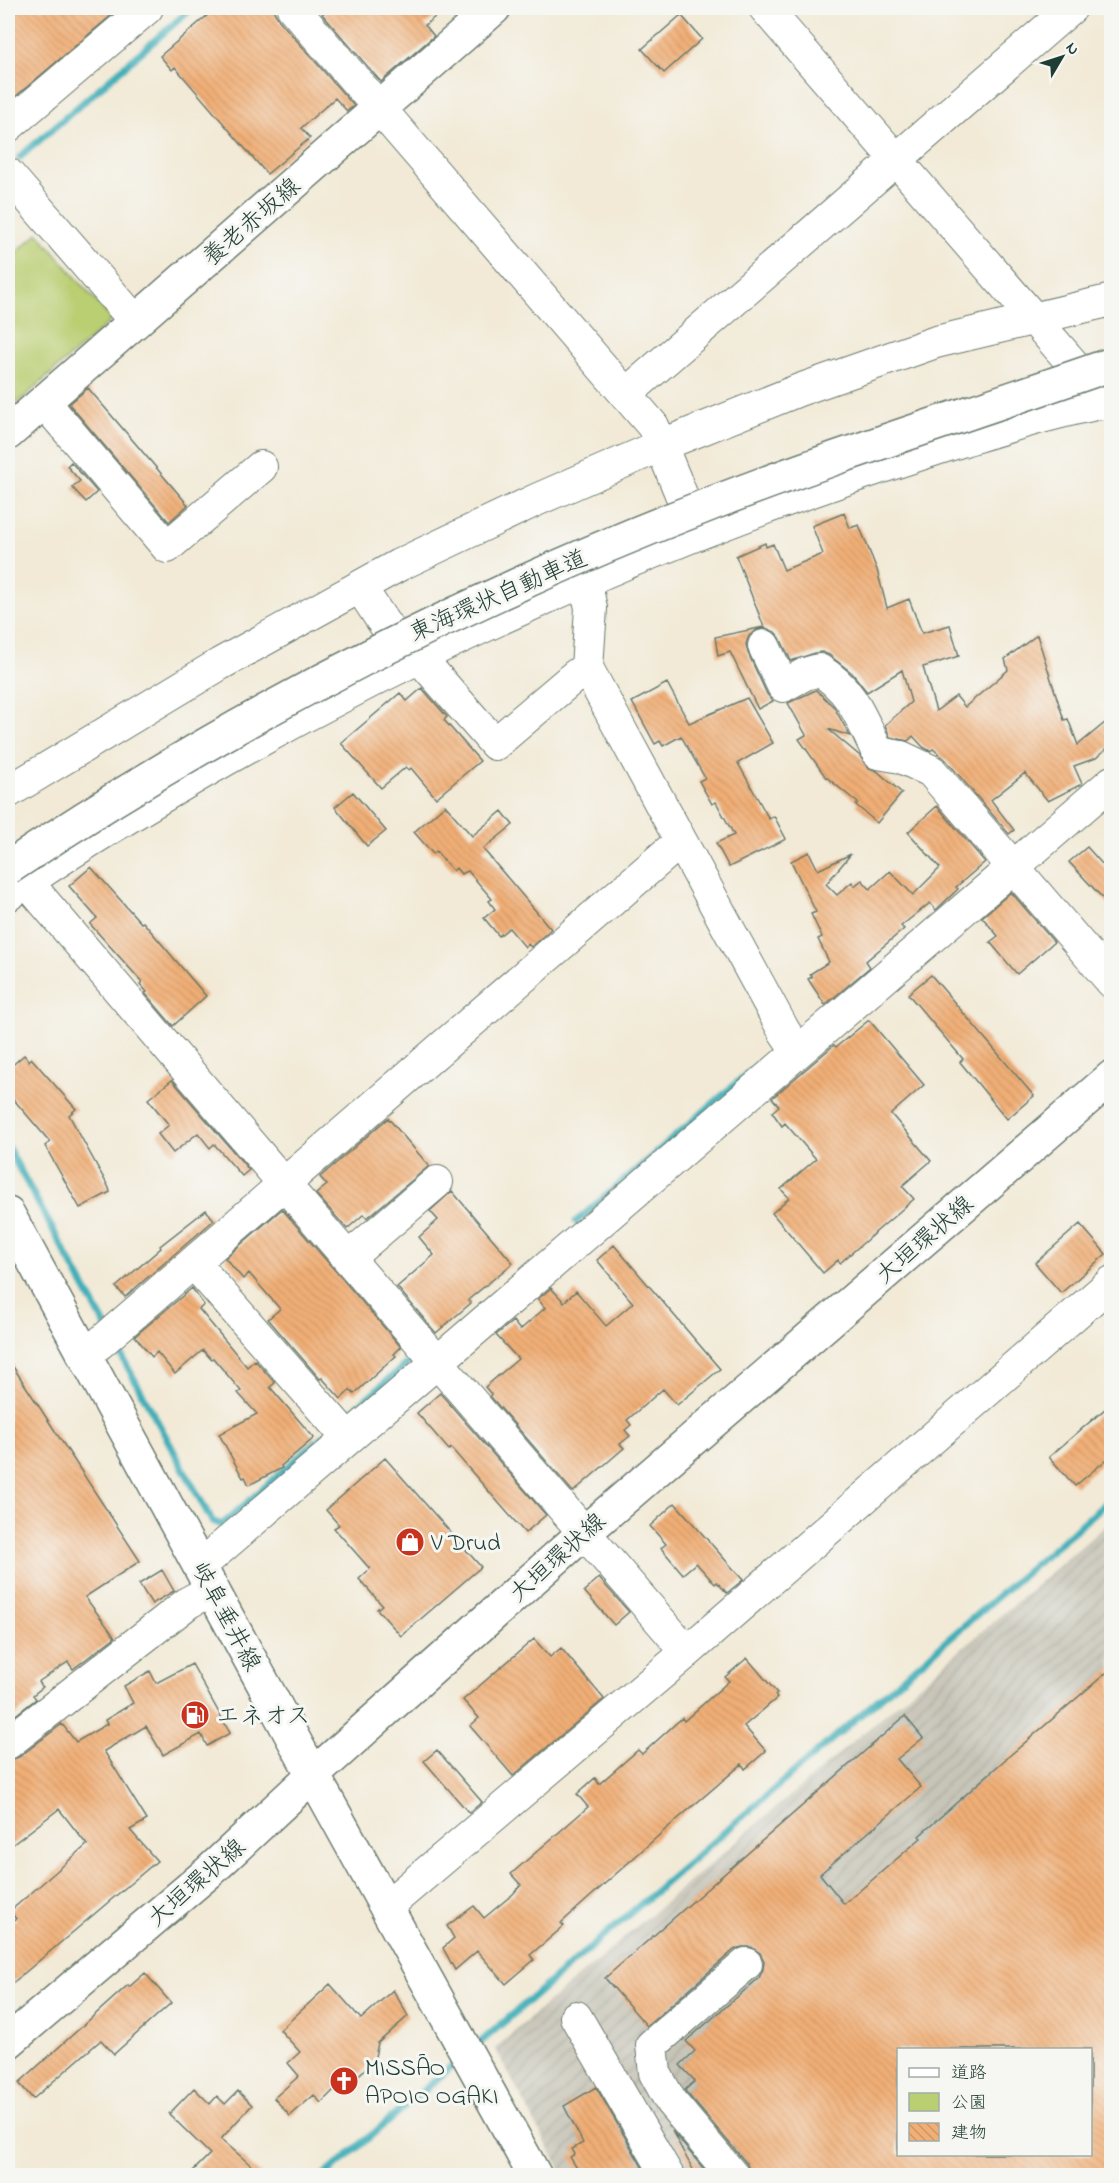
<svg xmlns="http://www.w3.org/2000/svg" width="1119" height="2183" viewBox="0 0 1119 2183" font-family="'Indie Flower','Klee One',sans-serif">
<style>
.industrial{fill:url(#industrial-furrows);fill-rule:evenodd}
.green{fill:#bace72;stroke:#6c8653;stroke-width:1.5}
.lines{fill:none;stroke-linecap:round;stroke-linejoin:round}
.stream{stroke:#3fafb9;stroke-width:7}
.building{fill:url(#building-back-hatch);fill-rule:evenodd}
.minor-casing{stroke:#697a6d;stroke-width:34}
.major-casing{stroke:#697a6d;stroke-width:36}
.minor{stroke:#fff;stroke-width:32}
.major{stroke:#fff;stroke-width:33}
.highway-bridge-casing{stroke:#697a6d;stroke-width:36;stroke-linecap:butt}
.highway-bridge{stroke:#fff;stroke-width:33}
.labels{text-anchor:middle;stroke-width:6;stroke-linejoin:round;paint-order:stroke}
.street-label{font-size:24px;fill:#1f3d34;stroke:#f6f6f2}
.poi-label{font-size:24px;fill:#1f3d34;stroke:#f6f6f2;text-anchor:start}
</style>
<defs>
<pattern id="industrial-furrows" width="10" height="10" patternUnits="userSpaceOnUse" patternTransform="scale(1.5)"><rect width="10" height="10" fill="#c7c5b8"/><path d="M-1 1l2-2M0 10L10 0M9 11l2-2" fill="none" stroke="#aaaa9f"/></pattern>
<pattern id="building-back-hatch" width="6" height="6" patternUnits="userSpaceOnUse" patternTransform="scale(1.5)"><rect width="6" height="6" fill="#f1af76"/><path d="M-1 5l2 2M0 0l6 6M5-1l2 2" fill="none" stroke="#ce9767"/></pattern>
</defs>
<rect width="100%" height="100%" fill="#f6f6f2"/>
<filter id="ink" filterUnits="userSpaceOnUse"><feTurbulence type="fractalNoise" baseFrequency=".0167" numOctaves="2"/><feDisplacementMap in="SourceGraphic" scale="12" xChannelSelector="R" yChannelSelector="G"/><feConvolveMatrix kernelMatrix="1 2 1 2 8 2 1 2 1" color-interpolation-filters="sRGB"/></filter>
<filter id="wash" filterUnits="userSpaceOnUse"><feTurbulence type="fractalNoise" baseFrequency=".008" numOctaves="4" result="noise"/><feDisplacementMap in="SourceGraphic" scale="24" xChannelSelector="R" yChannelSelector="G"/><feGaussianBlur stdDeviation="1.35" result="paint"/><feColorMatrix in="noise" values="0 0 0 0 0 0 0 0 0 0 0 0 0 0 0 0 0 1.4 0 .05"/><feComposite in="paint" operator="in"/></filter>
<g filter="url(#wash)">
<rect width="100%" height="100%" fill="#f2ead7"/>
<path class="industrial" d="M1111,1521v654h-548l-68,-127zM898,2050h192v104h-192z"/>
<path class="green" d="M38,233l74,87 -104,91v-151z"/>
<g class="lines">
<path class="stream" d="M20,157l172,-149
M8,1148l97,177
M576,1222l204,-176
M114,1342l98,179 10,4 100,-88
M350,1413l67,-58
M475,2047l637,-549
M324,2176l135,-116"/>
</g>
<g id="blocks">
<path class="building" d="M8,8h112l-112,95z
M216,8h56l7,12 75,86 -7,5 -12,-13 -34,30 9,10 -43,36 -92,-107 -3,3 -12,-14z
M329,8h117l-21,17 9,11 -53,46 -59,-68z
M681,15l21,24 -38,34 -22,-24z
M88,388l100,117 -19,17 -100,-118z
M71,462l26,30 -11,10 -14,-15 8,-6 -13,-15z
M844,513l6,15 9,-3 18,45 10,38 22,-9 13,34 28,-8 9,31 -36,11 13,44 20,-15 9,11 43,-37 -3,-11 32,-24 27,85 4,-1 10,26 34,-28v27l-16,14 -22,8 8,18 -34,17 -23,-28 -34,27 23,30 -5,4 -64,-75 -12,-10 -3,2 -7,-4 -10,-11 -5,5 -18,-4 -5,-12 26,-23 -9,-32 -35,22 -15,-19 -23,-18 -7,-3 -7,1 -24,8 -11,-23 -5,-6 -9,-4 -9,2 -8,6 -3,8 2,9 19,41 6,7 -15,8 -28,-57 -12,4 -3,-19 49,-10 -28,-71 29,-13 1,4 7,-3 11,26 39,-16 -11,-28z
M667,683l22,40 58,-25 26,45 -35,20 31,56 5,-3 12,23 -57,28 -13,-24 18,-8 -18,-33 -4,2 -13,-23 6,-3 -24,-42 -18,10 -3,-5 -5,3 -23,-42z
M422,688l25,29 -3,3 36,41 -44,37 -25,-30 -2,2 -3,-3 -25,21 -40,-45 59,-50 7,8z
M816,690l18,17 16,29 -22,-7 32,27 7,11 10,4 25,22 -25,30 -21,-18 2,-2 -33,-27 -26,-37 7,-4 -18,-32z
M353,792l33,39 -19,15 -32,-39z
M445,805l27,31 30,-25 11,14 -30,24 68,80 -20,18 -3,-3 -3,3 -16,-19 -10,8 -15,-18 11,-9 -6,-8 3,-2 -24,-28 -7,3 -5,-6 -3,3 -17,-20 -3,3 -19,-22z
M937,806l48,56 -29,25 2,2 -22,21 -6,-7 -29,23 3,3 -38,32 4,6 -45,38 -17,-26 4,-2 -2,-3 19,-12 -11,-23 4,-2 -11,-23 5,-2 -25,-51 18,-9 9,18 33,-16 -25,30 11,11 15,-13 2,4 8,-6 8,9 20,-18 23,24 27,-27 -32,-36z
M1087,847l25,28v33l-43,-46z
M91,867l50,56 2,-1 63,74 -33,30 -28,-33 2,-1 -7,-8 2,-2 -52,-58 7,-6 -28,-32z
M1011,892l43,50 -37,32 -27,-32 8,-6 -16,-19z
M931,975l103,121 -27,23 -47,-57 3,-3 -55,-65z
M869,1020l55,65 -33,29 40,47 -29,25 12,13 -74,64 -2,-3 -15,13 -51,-60 17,-15 -8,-9 35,-30 -31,-36 -3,3 -10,-14 7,-6 -7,-8 62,-53 2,2z
M24,1055l5,6 2,-3 45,51 -7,6 40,73 1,4 -30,16 -35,-62 5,-4 -42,-49v-24z
M172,1080l77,90 -7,6 -28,-32 -4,4 -12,-15 -25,20 -15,-19 11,-9 -21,-26z
M388,1118l41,48 -62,52 -3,-4 -17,15 -31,-35 11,-9 -7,-8z
M452,1191l61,72 -45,37 3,3 -35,30 -39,-46 37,-32 -15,-18 19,-17 -8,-9z
M282,1209l119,138 -7,7 2,2 -42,38 -4,-4 -9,9 -19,-21 -2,1 -52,-60 12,-10 -31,-36 -6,6 -18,-21z
M206,1210l8,10 -89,77 -9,-10 45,-39 -1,-2z
M1080,1224l26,30 -45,39 -26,-30z
M614,1245l106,124 -43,36 -14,-16 -36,31 4,5 -6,5 5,6 -10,8 4,4 -51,44 -83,-96 1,-2 -6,-7 33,-28 -22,-24 17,-14 7,9 25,-22 -7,-9 13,-11 13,14 12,-11 30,35 27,-23 -36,-43z
M192,1288l12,17 -5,4 48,58 8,-7 20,23 -5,4 44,51 -33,28 1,2 -33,17 -4,-8 -2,1 -24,-44 38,-20 -19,-21 3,-2 -28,-33 -2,1 -8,-9 -28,24 -18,-22 -5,5 -17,-21z
M8,1359l132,202 -55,36 30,40 -42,32 -5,-7 -30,20 5,5 -10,8 3,4 -28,22z
M440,1393l106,122 -21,18 -74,-85 -2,2 -32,-37z
M1112,1403v52l-37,31 -26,-29z
M385,1458l96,109 -80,69 -24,-27 5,-4 -23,-26 11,-10 -36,-41 5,-3 -13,-15z
M675,1503l68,77 -16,13 -10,-11 -2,2 -19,-21 -13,11 -22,-26 5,-4 -16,-18z
M162,1570l12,21 -22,13 -13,-20z
M599,1578l30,34 -15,13 -30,-34z
M534,1639l16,18 11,-9 43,51 -91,77 -43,-50 9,-8 -16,-18z
M747,1658l30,35 -2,2 2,3 -33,28 22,25 -21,18 -3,-5 -76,65 -105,94 3,3 -34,29 4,5 -28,24 -29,-33 -22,19 -12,-22 11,-10 -7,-12 27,-20 10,12 29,-24 8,-9 -10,-11 77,-67 -11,-13 18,-16 4,6 39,-34 4,4 40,-36 2,3 45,-40 -4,-4z
M192,1664l38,69 -23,13 -6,-12 -38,21 -17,-29 -42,25 43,69 -17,10 27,31 -149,126v-61l8,-7 -6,-8 77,-66 -28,-36 -51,39v-87l11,-4 43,-33 14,18 31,-18 -2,-4 28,-17 -9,-17 26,-15 6,12z
M1112,1668v507h-361l-4,-11 -61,-72 -1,-2 10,-9 -15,-16 15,-14 -9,-10 73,-63 4,-9 1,-8 -4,-8 -9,-6h-9l-8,3 -87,76 -42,-48 300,-262 18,22 -26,21 24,28 -101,87 24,30 77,-66 -2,-2 89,-79zM898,2049h192v105h-192z
M437,1750l45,52 -13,11 -45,-52z
M145,1973l26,30 -57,51 -13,-14 -68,59 -14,-16 109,-98 1,2z
M330,1984l31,35 32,-29 15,26 -30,27 -4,18 -34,31 -4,-4 -15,15 -7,-8 -24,21 -16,-18 25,-22 -11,-13 12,-11 -20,-22z
M596,2087l51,88h-66l-11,-18 5,-3 -3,-5 11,-6 -19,-37z
M194,2088l16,16 7,-8 8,8 13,-13 14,14 -31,34 41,36h-73l21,-21 -41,-40z
M672,2131l37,44h-13z"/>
</g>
</g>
<g filter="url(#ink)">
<use href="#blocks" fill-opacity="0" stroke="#697a6d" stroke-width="1.5"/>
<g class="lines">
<g class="minor-casing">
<path id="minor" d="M293,8l360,418 44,107
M765,8l333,385
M8,126l139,-118
M8,174l128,148
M626,394l445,-386
M44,402l123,145 94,-80
M585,580l6,28 -4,60 197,363 14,21
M360,587l25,38 33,31 77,88 81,-69 11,-7
M764,646l19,40 22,-12 14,-4c34,20 42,49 59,83l23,4 30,14 181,211
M8,792l212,-128 179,-99 137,-65 126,-55 137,-55 137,-48 176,-42
M27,882l258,303 402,467
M8,895c61,-43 126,-82 191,-120 185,-107 379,-198 580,-272 61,-23 123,-43 185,-63 49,-15 97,-30 148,-39
M348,1258l89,-76
M194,1263l153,174
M83,1355l17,-12 568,-491 15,-6
M200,1566l912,-784
M8,1743l181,-141 23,-12
M386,1907l301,-255 425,-370
M576,2017l92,159
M733,2176l-62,-74 -16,-29 -3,-28 94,-81"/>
</g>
<g class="major-casing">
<path id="major" d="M8,433l486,-425
M8,1214l305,561 222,401
M8,2042l202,-171 103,-96 272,-243 527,-455"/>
</g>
<use href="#minor" class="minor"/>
<use href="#major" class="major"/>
<g class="highway-bridge-casing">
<path id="highway-bridge" d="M8,868c221,-148 456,-269 705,-365 131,-51 266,-92 399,-139"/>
</g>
<use href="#highway-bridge" class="highway-bridge"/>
</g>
</g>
<defs>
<g id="shop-disc" transform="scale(1.5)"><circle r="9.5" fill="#c8321e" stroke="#f6f6f2"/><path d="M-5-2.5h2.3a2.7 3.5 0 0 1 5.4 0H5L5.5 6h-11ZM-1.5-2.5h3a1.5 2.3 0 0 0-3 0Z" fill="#fff"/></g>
<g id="fuel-disc" transform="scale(1.5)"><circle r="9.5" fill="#c8321e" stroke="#f6f6f2"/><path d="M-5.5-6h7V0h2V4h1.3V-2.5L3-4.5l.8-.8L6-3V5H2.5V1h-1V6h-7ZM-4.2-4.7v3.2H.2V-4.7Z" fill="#fff"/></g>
<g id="church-disc" transform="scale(1.5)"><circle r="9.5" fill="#c8321e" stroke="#f6f6f2"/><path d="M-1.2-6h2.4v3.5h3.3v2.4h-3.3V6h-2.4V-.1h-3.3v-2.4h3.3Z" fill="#fff"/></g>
</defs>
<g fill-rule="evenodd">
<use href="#shop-disc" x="410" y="1542"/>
<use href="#fuel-disc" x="195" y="1715"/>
<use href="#church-disc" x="344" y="2081"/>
</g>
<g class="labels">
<g class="street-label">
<text transform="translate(251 221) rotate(-41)" y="8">養老赤坂線</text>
<text transform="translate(498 595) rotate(-24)" y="8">東海環状自動車道</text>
<text transform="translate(924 1239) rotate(-41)" y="8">大垣環状線</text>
<text transform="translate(557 1557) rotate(-42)" y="8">大垣環状線</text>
<text transform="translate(227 1616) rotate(62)" y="8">岐阜垂井線</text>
<text transform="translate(196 1882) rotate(-41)" y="8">大垣環状線</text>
</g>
<g class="poi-label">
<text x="431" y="1550">V Drud</text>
<text x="216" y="1723">エネオス</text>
<text x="365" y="2075">MISSĀO<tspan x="365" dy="28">APOIO OGAKI</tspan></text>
</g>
</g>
<rect width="1119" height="2183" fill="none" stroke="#f6f6f2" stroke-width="30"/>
<rect x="897" y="2048" width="195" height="108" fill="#f6f6f2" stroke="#a0aca6" stroke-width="1.5"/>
<rect x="909" y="2068" width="30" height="9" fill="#ffffff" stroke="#a0aca6" stroke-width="1.5"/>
<text x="951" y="2078" font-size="18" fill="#1f3d34">道路</text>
<rect x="909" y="2093" width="30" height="18" fill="#bace72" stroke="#a0aca6" stroke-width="1.5"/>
<text x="951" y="2108" font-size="18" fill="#1f3d34">公園</text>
<rect x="909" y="2123" width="30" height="18" fill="url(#building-back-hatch)" stroke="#a0aca6" stroke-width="1.5"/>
<text x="951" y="2138" font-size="18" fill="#1f3d34">建物</text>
<g transform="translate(1062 57) rotate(51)" stroke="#f6f6f2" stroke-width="4.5" paint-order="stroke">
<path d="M0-4.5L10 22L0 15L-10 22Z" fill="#1f3d34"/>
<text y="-9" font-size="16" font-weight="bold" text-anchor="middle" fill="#1f3d34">N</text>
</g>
</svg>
